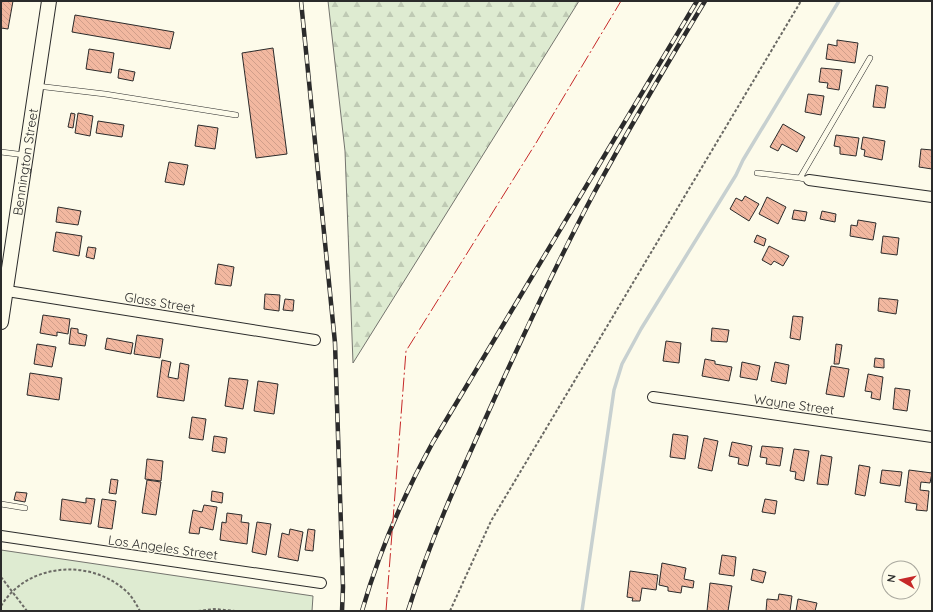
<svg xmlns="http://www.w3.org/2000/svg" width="933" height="612" viewBox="0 0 933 612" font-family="Quicksand,sans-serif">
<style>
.forest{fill:url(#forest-firs);stroke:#74746e}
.park{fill:#deebd1;stroke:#74746e}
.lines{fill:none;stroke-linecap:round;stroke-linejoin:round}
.stream{stroke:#c7d0d0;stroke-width:3.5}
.building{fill:url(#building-back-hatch);stroke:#2b2b2b}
.lane-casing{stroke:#2b2b2b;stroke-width:6}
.street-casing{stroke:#2b2b2b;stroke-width:12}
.secondary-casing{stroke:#2b2b2b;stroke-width:16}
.path{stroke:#6a6964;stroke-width:2;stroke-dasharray:3 2;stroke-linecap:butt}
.lane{stroke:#fdfbea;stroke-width:5}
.street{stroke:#fdfbea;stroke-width:10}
.secondary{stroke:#fdfbea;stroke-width:14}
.rail-casing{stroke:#2b2b2b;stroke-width:4.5}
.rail{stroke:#fdfbea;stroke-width:3;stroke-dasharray:9;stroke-linecap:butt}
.power{stroke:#c62828;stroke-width:1;stroke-dasharray:14 3 2 3;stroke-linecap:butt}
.labels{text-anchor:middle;stroke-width:3;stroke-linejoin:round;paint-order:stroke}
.street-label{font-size:13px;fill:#2b2b2b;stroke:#fdfbea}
</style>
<defs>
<pattern id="forest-firs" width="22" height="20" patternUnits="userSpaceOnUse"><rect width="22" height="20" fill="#deebd1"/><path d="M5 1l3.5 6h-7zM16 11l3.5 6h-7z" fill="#bfcab4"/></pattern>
<pattern id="building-back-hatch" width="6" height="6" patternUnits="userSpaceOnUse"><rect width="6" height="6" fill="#f2b8a0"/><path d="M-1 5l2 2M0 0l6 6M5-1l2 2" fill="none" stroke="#d09e8a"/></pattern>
</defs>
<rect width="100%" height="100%" fill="#fdfbea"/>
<path class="forest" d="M328,1h251l-226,362 -8,-212z"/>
<path class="park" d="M1,550l312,46 -1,15h-311z"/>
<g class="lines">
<path class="stream" d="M582,611l32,-221 8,-26 19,-35 95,-154 7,-15 96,-159"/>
</g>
<path class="building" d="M1,1h12l-5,28 -7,-1z
M75,15l99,17 -4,17 -98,-17z
M837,40l21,3 -3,20 -29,-4 2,-15 9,2z
M273,48l14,106 -31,4 -14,-105z
M89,49l25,4 -3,20 -25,-4z
M821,68l21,2 -3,20 -12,-2 1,-5 -9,-1z
M119,69l16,3 -2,9 -15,-3z
M876,85l12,2 -3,21 -12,-1z
M808,94l16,2 -3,19 -16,-3z
M71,113l4,1 -2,14 -5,-1z
M78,113l15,3 -3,20 -15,-3z
M98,121l26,4 -2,12 -26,-4z
M783,124l22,13 -8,15 -15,-8 -4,7 -8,-4z
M198,125l20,3 -3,21 -20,-3z
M836,135l23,3 -3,18 -16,-2v-7l-6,-1z
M863,137l22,4 -3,19 -18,-4 1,-6 -4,-1z
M921,149l11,1v19l-13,-2z
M169,162l19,3 -4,20 -19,-3z
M745,196l14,8 -10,17 -19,-12 6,-11 6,3z
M767,197l19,10 -8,17 -19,-10z
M58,207l23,4 -3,14 -22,-3z
M794,210l13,2 -2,9 -13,-2z
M822,211l14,3 -1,8 -15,-3z
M858,220l18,3 -3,17 -23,-4 1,-11 6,1z
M56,232l26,4 -3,20 -26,-5z
M757,235l9,4 -2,7 -10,-4z
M883,236l16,2 -2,17 -16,-2z
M769,246l20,10 -6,10 -9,-5 -3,4 -9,-5z
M88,247l8,1 -2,11 -8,-2z
M218,264l16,3 -3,19 -16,-2z
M265,294l15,1 -1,16 -15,-2z
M879,298l19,2 -2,14 -18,-3z
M285,299l9,1 -1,11 -10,-1z
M43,315l27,4 -2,15 -11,-2v4l-17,-3z
M793,316l10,1 -3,23 -10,-2z
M71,328l7,1v4l9,2 -2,11 -16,-2z
M712,328l17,2 -2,12 -16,-1z
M137,335l26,4 -3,19 -26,-4z
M107,338l26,5 -2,11 -26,-5z
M666,341l15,2 -2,20 -16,-2z
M37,344l19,3 -4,20 -18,-3z
M836,344l6,1 -3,19h-5z
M875,358l9,1v9l-10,-1z
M705,359l10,2v3l17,3 -3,14 -27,-5z
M162,360l9,2 -3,15 10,2 2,-16 9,2 -5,36 -27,-4z
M742,362l18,4 -3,14 -17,-3z
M775,362l14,3 -3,19 -15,-3z
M831,366l18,3 -5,28 -18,-3z
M30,373l32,5 -3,22 -32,-5z
M868,374l15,3 -3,23 -9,-2 1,-6 -7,-1z
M229,378l19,2 -5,29 -18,-3z
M258,381l20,3 -4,30 -20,-3z
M895,388l15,2 -3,21 -14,-2z
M192,417l14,2 -3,21 -14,-2z
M673,434l15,2 -3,23 -15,-2z
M214,436l13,2 -2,15 -13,-2z
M704,438l14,3 -6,30 -14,-3z
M732,442l20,4 -4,20 -10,-2 1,-6 -10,-2z
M762,446l21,2 -3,18 -14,-2 1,-6 -7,-1z
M794,449l15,2 -5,30 -9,-2 1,-7 -6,-1z
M821,455l11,2 -4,28 -11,-1z
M147,459l16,2 -2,20 -16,-2z
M859,465l11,2 -5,29 -10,-2z
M882,470l20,2 -2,14 -20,-3z
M909,470l23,3 -2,10 -9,-1 -1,8 9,1 -2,20 -11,-1 1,-6 -12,-2z
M111,479l7,1 -2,14 -7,-1z
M147,480l14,2 -5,33 -14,-2z
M212,491l11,2 -1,10 -11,-2z
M16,492l11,1 -2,9 -11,-2z
M86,498l9,1 -4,25 -31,-4 2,-21 24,4z
M102,499l14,2 -4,28 -14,-2z
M765,499l12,2 -2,13 -13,-2z
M204,505l13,2 -4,23 -13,-3 -1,7 -10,-1 4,-23 9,2z
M227,513l15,2 -1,7 8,1 -2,21 -27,-4 2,-18 4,1z
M257,522l14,2 -5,31 -14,-3z
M290,529l13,3 -5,29 -20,-4 4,-24 7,2z
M308,529l7,1 -2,21 -8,-1z
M722,555l14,2 -2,19 -15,-2z
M662,563l24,5 -2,11 10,2 -1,7 -11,-2 -1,7 -13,-2v-4l-9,-2z
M753,569l13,3 -3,11 -12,-3z
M630,571l28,4 -2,15 -14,-2 -2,13h-8l1,-3 -6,-1z
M710,583l22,3 -4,25h-21z
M779,594l13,2 -2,15h-24l1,-12 11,1z
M798,599l19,4 -2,8h-19z"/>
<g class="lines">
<g class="lane-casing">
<path id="lane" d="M37,86l68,8 131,21
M1,152l24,3
M757,173l43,5
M809,180l-9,-2 70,-120
M1,504l24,4"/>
</g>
<g class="street-casing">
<path id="street" d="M809,180l123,17
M1,290l314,50
M653,397l279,40
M1,536l320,47"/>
</g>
<g class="secondary-casing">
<g id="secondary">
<path id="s1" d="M1,322l48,-321"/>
</g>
</g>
<path class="path" d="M1,577l26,34
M1,606c26,-43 89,-48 125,-15 6,5 10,13 14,20
M198,611l16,-2 21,2
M450,611l41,-90 310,-520"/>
<use href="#lane" class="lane"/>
<use href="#street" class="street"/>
<use href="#secondary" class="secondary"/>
<g class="rail-casing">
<path id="rail" d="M301,1l34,342 8,244 -1,24
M362,611c17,-59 41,-115 71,-169l264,-441
M408,611c21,-68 50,-132 79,-196 34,-75 68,-149 107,-222 35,-65 73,-129 111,-192"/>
</g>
<use href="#rail" class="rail"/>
<path class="power" d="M386,611l20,-260 130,-208 85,-142"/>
</g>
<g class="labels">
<g class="street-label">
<text dy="5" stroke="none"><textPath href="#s1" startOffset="162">Bennington Street</textPath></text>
<text transform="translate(160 302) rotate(9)" y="5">Glass Street</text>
<text transform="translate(794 404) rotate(8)" y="5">Wayne Street</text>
<text transform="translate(163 547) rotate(8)" y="5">Los Angeles Street</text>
</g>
</g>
<rect width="933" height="612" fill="none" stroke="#2b2b2b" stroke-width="4"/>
<g transform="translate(901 580) rotate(279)"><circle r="19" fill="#fdfbea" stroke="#a9a89e"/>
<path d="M0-3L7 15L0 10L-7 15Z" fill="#c62828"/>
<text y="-6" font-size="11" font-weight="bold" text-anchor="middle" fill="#2b2b2b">N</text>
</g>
</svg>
